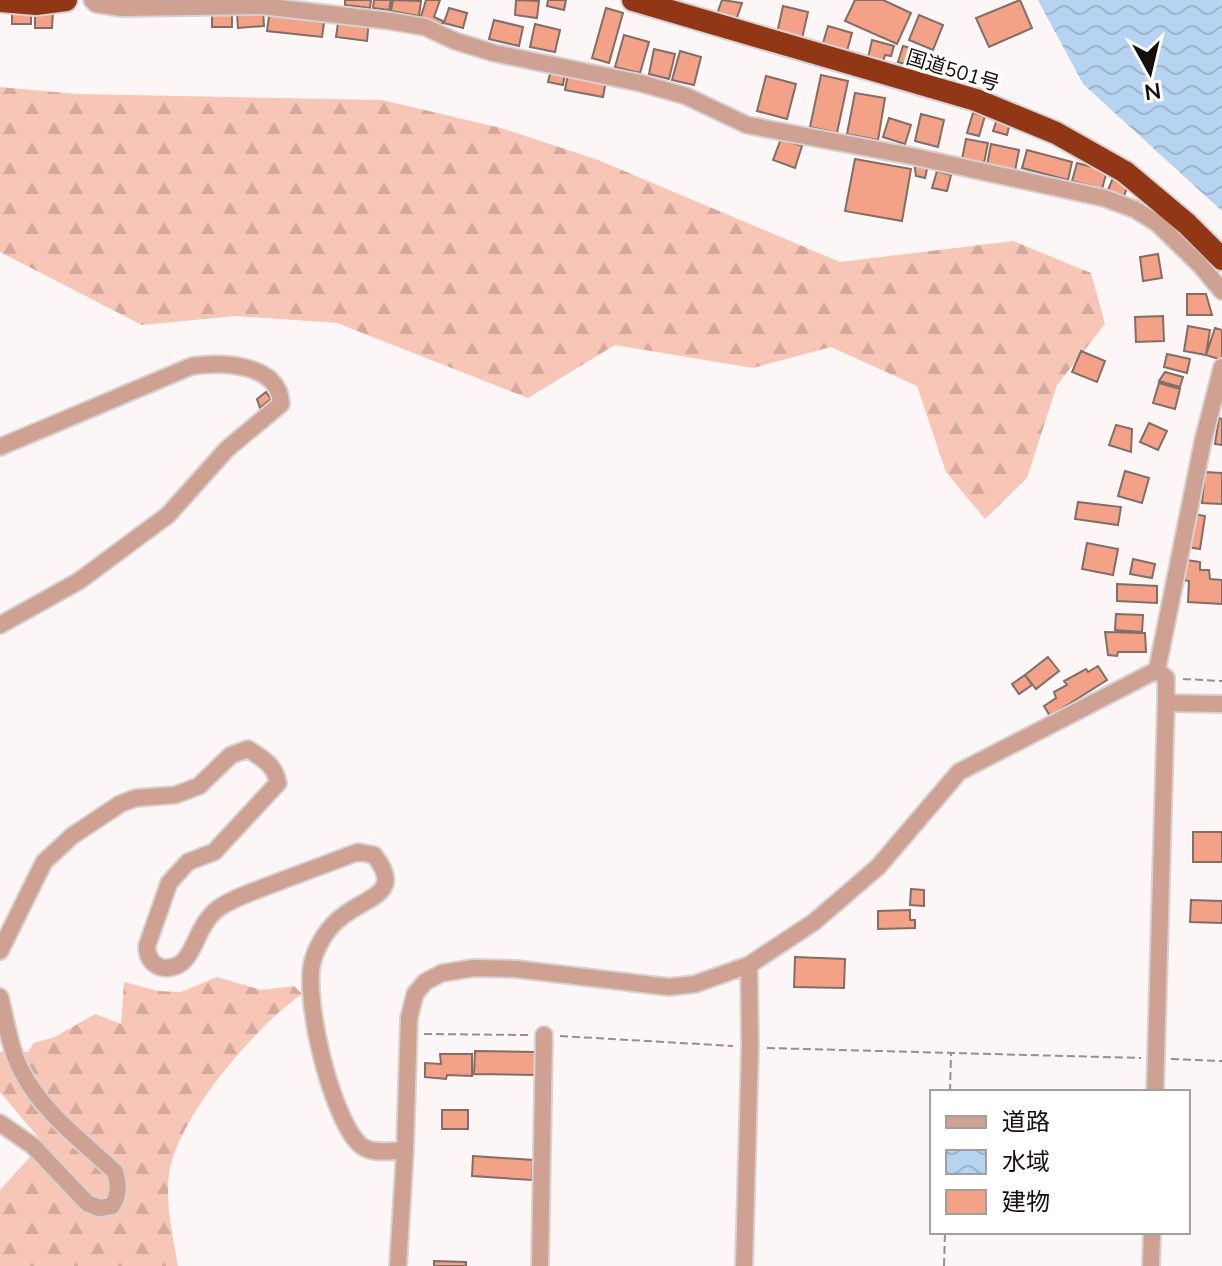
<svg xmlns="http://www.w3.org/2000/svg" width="1222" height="1266" viewBox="0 0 1222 1266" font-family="'Nunito Sans','Noto Sans JP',sans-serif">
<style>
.forest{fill:url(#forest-firs)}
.water{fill:url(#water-waves)}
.building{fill:#f3a288;stroke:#826d67;stroke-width:2}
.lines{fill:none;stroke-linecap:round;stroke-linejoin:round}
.minor-casing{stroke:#d7d2d1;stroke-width:20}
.highway-casing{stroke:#d7d2d1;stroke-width:26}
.path{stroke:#958f8d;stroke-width:2;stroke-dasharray:8 4;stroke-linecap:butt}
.minor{stroke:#cea192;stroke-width:16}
.highway{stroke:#913716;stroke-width:22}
.labels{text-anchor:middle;stroke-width:6;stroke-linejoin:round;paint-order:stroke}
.street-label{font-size:20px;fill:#170f0d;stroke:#fff}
</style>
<defs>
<pattern id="forest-firs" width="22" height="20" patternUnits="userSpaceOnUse" patternTransform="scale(2)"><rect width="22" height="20" fill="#f8c6b6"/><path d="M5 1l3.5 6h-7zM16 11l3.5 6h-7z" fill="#d4a99b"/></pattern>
<pattern id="water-waves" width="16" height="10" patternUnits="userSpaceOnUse" patternTransform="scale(2)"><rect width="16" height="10" fill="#b6d3f1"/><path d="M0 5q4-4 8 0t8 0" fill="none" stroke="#9cb4cd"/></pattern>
</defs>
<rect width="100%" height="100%" fill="#fcf7f6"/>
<path class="forest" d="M0,87l77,7 305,6 119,28 97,32 242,102 173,-21 78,32 14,51 -48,61 -30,93 -42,41 -39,-47 -29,-86 -86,-39 -78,21 -138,-23 -87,53 -191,-75 -101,-7 -94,9 -142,-73z
M217,977l44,13 33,-4 8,8c-46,32 -125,123 -133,180 -4,30 4,62 9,92h-178v-76l30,-33 9,-19 -39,-46v-40h28l6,-9 21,-6 40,-23 26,10 3,-42 34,9 23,1z"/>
<path class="water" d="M1038,0h184v211l-139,-127z"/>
<path class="building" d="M345,0h26l-1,8 -25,-3z
M374,0h17l-2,10 -16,-2z
M393,0l28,1 -2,15 -28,-5z
M426,0h14l-6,17 9,4 -2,6 -21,-7z
M516,0l23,1 -2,17 -22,-3z
M548,0h18l-2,10 -17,-4z
M722,0l20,3 -6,17 -19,-6z
M855,0h28l28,13 -14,31 -52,-23z
M1020,0l12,28 -43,19 -13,-29z
M783,6l25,6 -7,31 -25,-5z
M449,8l18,5 -4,15 -19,-5z
M606,8l17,5 -14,50 -17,-5z
M270,9l55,7 -3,21 -55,-6z
M35,10h18l-1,18h-17z
M263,11l1,15 -26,2 -1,-15z
M12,12h19v12h-19z
M212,13h20v14h-20z
M919,15l24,10 -10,25 -24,-10z
M339,16l30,4 -2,21 -31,-4z
M494,20l29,7 -4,19 -30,-7z
M535,24l25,6 -5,22 -25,-5z
M828,26l24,7 -5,18 -24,-8z
M624,35l25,7 -9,31 -25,-6z
M872,40l22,6 -3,10 -6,-1 -2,7 -15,-4z
M903,46l15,4 -5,16 -15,-4z
M654,49l21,5 -6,25 -20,-5z
M680,51l21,6 -7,28 -22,-5z
M920,53l25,6 -5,21 -25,-7z
M569,69l38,6 -4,22 -38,-7z
M551,70l14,3 -2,12 -15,-3z
M821,75l27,6 -11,52 -27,-6z
M766,76l30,8 -9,35 -30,-8z
M855,93l30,5 -7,42 -31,-6z
M973,113l12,3 -6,20 -12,-3z
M921,114l23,6 -6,27 -23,-6z
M889,118l22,7 -6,19 -22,-7z
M997,119l13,4 -3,12 -14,-4z
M781,139l21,7 -7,22 -22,-8z
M966,139l22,4 -4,20 -22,-4z
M991,144l28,6 -4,21 -28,-6z
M1027,150l45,12 -4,18 -46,-12z
M855,159l56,10 -9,52 -57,-10z
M914,162l14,3 -3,13 -9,-2z
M1077,163l30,8 -5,18 -30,-8z
M937,171l14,4 -4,16 -15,-3z
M1115,173l13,12 -4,11 -16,-6z
M1158,254l4,24 -19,3 -3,-24z
M1187,294h19l6,21h-25z
M1163,316l1,25 -28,1 -1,-25z
M1188,326l22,4 -4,25 -22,-4z
M1215,328l7,2v30l-16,-5z
M1081,351l24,10 -8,21 -25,-10z
M1167,354l23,5 -3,14 -23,-6z
M1165,372l18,5 -3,10 -21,-6z
M1159,383l21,6 -5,20 -22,-6z
M266,392l5,7 -11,9 -3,-9z
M1219,418l3,1v26l-7,-1z
M1149,423l18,8 -9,19 -18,-8z
M1116,425l16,4 -1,23 -22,-7z
M1125,471l24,7 -7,25 -24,-7z
M1205,472l17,1v31l-20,-1z
M1078,502l43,5 -3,18 -43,-6z
M1193,514l12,2 -5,33 -13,-2z
M1087,543l31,6 -5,26 -31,-6z
M1133,559l22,5 -3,14 -22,-4z
M1187,560l13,2v8h9l1,9 12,1v24l-34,-2 1,-21 -6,-1z
M1117,584l40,2v17l-40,-2z
M1116,614l27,1 -1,17 -27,-2z
M1105,632l40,1 1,19h-28l-1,4 -9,-1z
M1048,657l11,14 -23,18 -11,-14z
M1098,666l9,14 -57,36 -6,-10 12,-8 -2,-6 13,-7 -3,-4 22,-12 2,3z
M1025,675l7,10 -13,9 -7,-10z
M1193,832h29v30h-29z
M911,889l13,1v16l-14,-1z
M1191,900l31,1v22l-32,-1z
M910,910v10h5v8l-37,1v-18z
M795,957l50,2 -1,29 -50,-1z
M475,1051l60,1v23l-61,-1z
M440,1054h32v22l-25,-1 -1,4 -21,-2v-14l16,1z
M442,1110h26v19h-26z
M473,1156l60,4 -1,20 -60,-4z
M434,1261l32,1v4h-32z"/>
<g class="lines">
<g class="minor-casing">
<path id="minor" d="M92,0l4,4 26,4 140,-2 128,15 35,6 30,14 39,12 146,30 46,13 61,29 169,32 188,41 30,11 23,14 43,42 22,26
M0,447l192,-81c30,-4 88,-3 89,38l-54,45 -59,66 -89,66 -79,44
M1157,670l46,-229 19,-74
M1157,670l9,8v25l56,1
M0,951l44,-89 28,-26 48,-32 16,-6 39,-3 24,-9 32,-31 17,-6c14,9 27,16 30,34l-64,69 -26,10 -19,21 -22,63c0,17 13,26 29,20 19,-7 20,-42 43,-58 15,-11 34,-16 51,-23 30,-11 59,-22 88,-33l16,3c30,38 -5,41 -30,60 -15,11 -26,28 -31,45 -11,35 19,165 50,187 11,7 30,4 42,3
M0,997c6,24 10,52 21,73 21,42 61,71 94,102 4,14 4,22 -3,34l-13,2 -12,-5 -54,-57 -33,-23
M1155,1092l11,-389
M398,1266l7,-116 4,-132 6,-24 10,-12 17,-9 32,-5 42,1 153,18 26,-3 54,-19 65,-43 64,-55 81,-95 198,-102
M540,1266l4,-231
M744,1266l6,-219 -1,-82
M1151,1266l1,-34"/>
</g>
<g class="highway-casing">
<path id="highway" d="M633,0l343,100 80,33 69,39 62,52 35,35
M0,1l36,3 30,-4"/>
</g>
<path class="path" d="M1183,679l39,2
M424,1034l105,1
M560,1036l173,10
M767,1048l374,10
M1171,1059l51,2
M950,1092l1,-38
M944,1266l1,-34"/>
<use href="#minor" class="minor"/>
<use href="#highway" class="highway"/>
</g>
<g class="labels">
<g class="street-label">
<text transform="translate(953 70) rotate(17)" y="7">国道501号</text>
</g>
</g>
<rect x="930" y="1090" width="260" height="144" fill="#ffffff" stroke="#a29f9e" stroke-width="2"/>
<rect x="946" y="1116" width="40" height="12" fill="#cea192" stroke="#a29f9e" stroke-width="2"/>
<text x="1002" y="1130" font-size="24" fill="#170f0d">道路</text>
<rect x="946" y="1150" width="40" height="24" fill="url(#water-waves)" stroke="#a29f9e" stroke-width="2"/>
<text x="1002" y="1170" font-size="24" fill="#170f0d">水域</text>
<rect x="946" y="1190" width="40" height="24" fill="#f3a288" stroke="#a29f9e" stroke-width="2"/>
<text x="1002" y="1210" font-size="24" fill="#170f0d">建物</text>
<g transform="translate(1150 72) rotate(172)" stroke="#ffffff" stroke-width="6" paint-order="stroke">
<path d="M0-6L14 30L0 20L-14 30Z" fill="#170f0d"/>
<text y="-12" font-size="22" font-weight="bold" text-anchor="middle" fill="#170f0d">N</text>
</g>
</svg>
